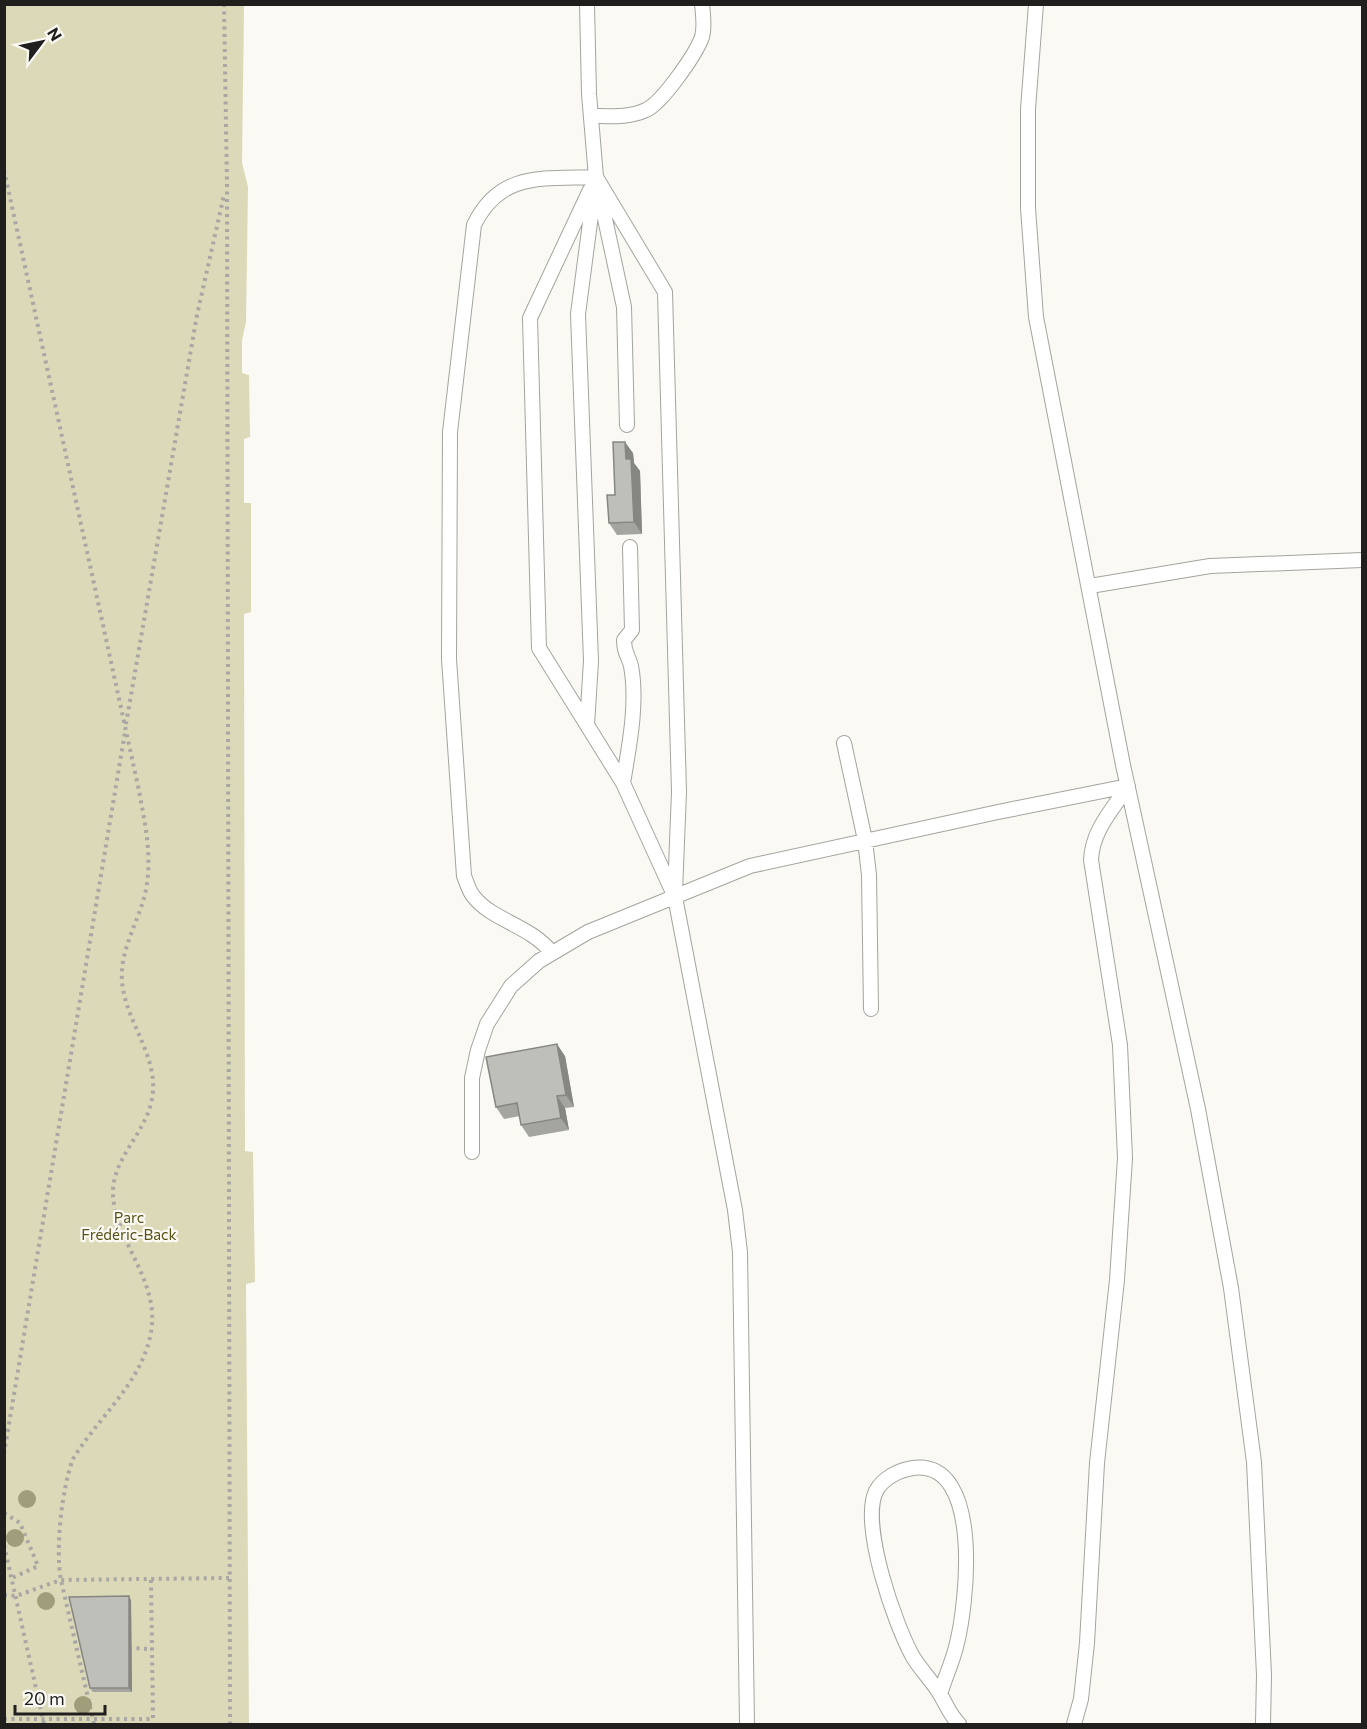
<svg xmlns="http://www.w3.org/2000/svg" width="1367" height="1729" viewBox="0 0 1367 1729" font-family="Commissioner,sans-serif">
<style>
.green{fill:#dbd9b8}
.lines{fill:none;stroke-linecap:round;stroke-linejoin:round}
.service-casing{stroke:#a4a49f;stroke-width:16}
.path{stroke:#a8a7a4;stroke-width:4;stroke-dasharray:3 4.5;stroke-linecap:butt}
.service{stroke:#fff;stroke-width:14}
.tree{fill:#a09d7a}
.wall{fill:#a4a4a0}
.shaded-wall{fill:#868682}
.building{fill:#bfbfba;stroke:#868682;stroke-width:1.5}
.labels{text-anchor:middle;stroke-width:4.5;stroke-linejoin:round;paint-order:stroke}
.park-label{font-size:15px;fill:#575216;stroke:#faf9f4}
</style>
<rect width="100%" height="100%" fill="#faf9f4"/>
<path class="green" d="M5,5h239l-2,158 6,24 -2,135 -4,18v33l7,2 1,62 -6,2v64h7v109l-7,2 1,537 8,1 2,130 -9,2 3,440h-244z"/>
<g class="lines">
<g class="service-casing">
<path id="service" d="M587,4l2,90 7,83 28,130 3,118
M1036,4l-8,105v99l8,109 87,448 75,344 33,179 23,174 10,213 -1,49
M591,116c18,0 38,2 55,-6 16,-7 50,-56 56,-73 3,-10 1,-22 0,-33
M596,177l-18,137 13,347 -4,64 36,58 52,114 60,313 5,42 7,472
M596,177l69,115 14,500 -4,100
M1090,586l120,-20 152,-6
M587,725l-48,-77 -9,-330 60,-128
M844,743l21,97 4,35 2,134
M623,783c6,-36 15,-80 8,-117 -2,-10 -7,-11 -7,-26l8,-10 -2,-83
M552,953c-22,-28 -59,-32 -78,-56 -5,-5 -7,-14 -10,-21l-15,-217 1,-227 24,-207c26,-54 70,-46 122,-48
M472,1152v-74l6,-28 9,-26 24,-38 28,-25 49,-29 162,-66 248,-54 130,-26
M940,1694c5,-16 12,-31 16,-47 11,-41 28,-188 -43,-179 -14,2 -30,10 -37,23 -16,34 19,134 37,166 8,13 19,24 27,37 6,10 10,21 19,30
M1074,1724l7,-25 6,-56 10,-180 20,-183 8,-122 -5,-113 -29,-185c1,-29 21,-50 37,-74"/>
</g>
<path class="path" d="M224,4l3,181 3,1539
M4,170l134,616c7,37 16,75 6,112 -8,28 -24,53 -22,83 3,41 38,76 30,118 -7,38 -46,63 -38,105 8,46 48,83 36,133 -10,47 -53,82 -77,122 -11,29 -18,90 -12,121l33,144
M126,724l71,-409 27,-120
M4,1454l121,-722
M4,1513l16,10 18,43 -26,12
M4,1545l40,179
M4,1595l12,1 45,-16 168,-2
M129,1648l23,1
M4,1719h149l-2,-140"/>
<use href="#service" class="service"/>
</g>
<g class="tree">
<circle cx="27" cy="1499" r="9"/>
<circle cx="15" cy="1538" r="9"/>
<circle cx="46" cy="1601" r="9"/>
<circle cx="83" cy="1705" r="9"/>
</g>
<path class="wall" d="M633,453l1,10 6,8 2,63 -25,1 -8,-12 6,-28z
M565,1056l9,51 -9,1 4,22 -40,7 -8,-12 -1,-9 -16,3 -8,-12z
M131,1600l1,92h-39l-3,-4z"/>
<path class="shaded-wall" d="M625,442l8,11 1,10 6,8 2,63 -8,-12 -8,-63z
M557,1044l8,12 9,51 -8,-12z
M557,1096l8,12 4,22 -8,-12z
M129,1596l2,4 1,92 -3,-4z"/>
<path class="building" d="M613,442h12l1,17h5l3,63 -25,1 -2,-28h8z
M557,1044l9,51 -9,1 4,22 -40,7 -4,-22 -21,4 -10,-50z
M129,1596v92h-39l-21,-91z"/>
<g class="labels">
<g class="park-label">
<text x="129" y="1223">Parc<tspan x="129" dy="17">Frédéric-Back</tspan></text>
</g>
</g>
<rect width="1367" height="1729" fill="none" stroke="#201f1e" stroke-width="12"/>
<g transform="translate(42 42) rotate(58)" stroke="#faf9f4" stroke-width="4.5" paint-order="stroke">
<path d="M0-4.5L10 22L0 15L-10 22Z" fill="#201f1e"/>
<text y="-9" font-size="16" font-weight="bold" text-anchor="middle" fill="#201f1e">N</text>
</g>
<path d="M15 1705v9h90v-9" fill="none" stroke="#201f1e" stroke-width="3"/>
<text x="24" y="1705" font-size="18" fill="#201f1e" stroke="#faf9f4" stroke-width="4.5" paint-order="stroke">20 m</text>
</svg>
